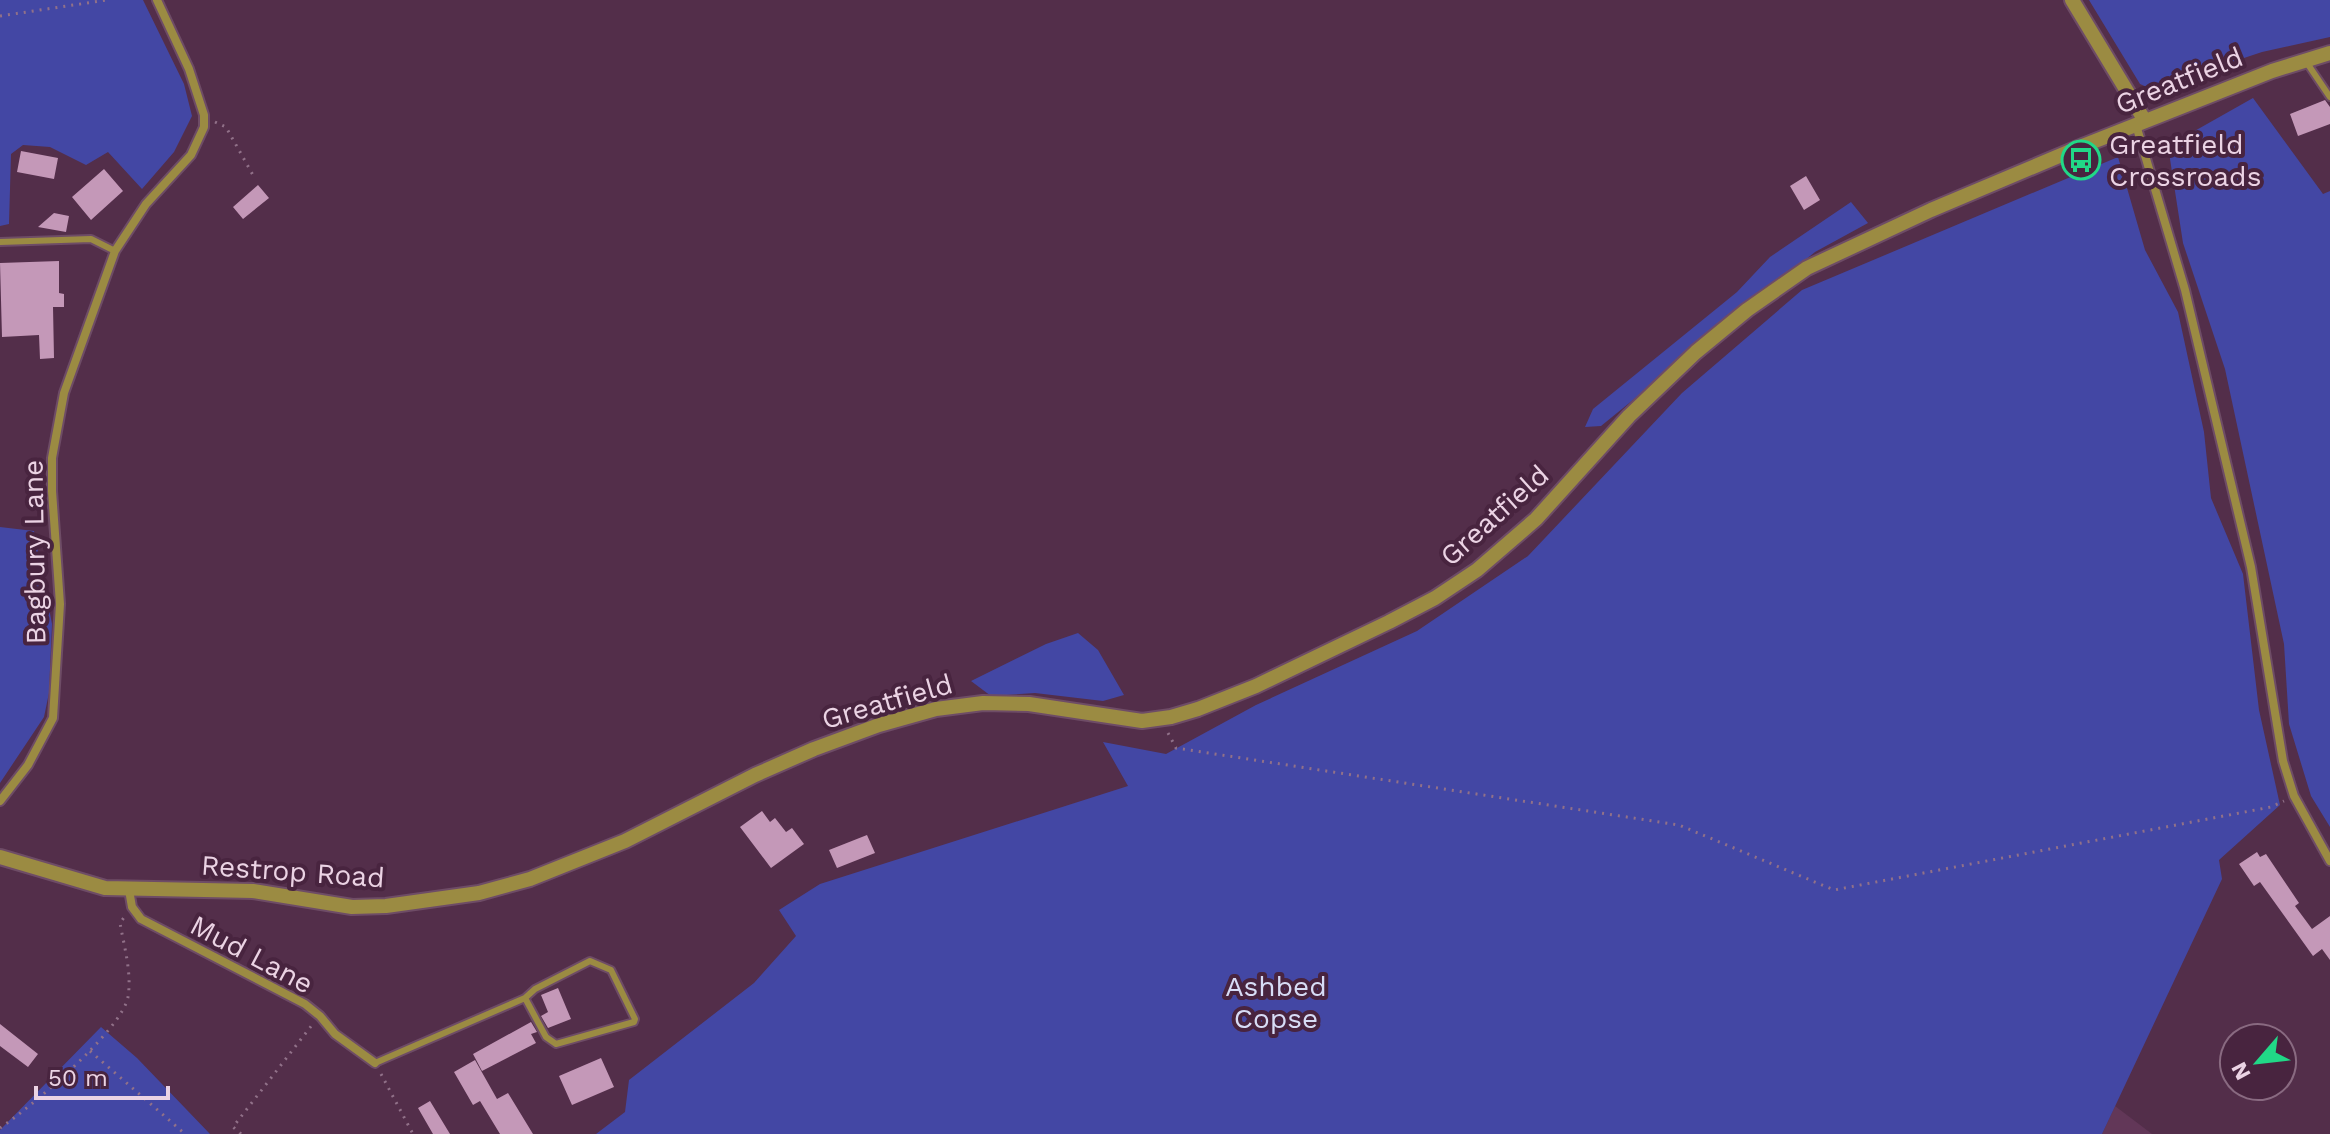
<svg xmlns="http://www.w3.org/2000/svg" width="2330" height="1134" viewBox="0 0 2330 1134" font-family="'Work Sans',sans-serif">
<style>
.built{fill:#623758}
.green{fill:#4347a4}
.building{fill:#c498b8}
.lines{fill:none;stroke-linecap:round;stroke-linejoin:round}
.service-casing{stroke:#6e4c66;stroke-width:10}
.minor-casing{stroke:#6e4c66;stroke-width:12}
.tertiary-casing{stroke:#6e4c66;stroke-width:18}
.path{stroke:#917189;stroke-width:3;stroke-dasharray:2 6;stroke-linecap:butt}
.service{stroke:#9b8b42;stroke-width:6}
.minor{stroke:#9b8b42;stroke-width:8}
.tertiary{stroke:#9b8b42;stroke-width:14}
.labels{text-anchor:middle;stroke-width:8;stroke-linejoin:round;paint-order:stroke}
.street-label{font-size:28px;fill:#ebd3e4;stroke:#48243f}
.poi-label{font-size:28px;fill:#ebd3e4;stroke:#48243f;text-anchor:start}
.park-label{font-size:28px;fill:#d7dcf6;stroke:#48243f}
</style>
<rect width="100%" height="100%" fill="#532e4a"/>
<path class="built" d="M2115,1106l37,28h-50z"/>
<path class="green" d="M0,0h143l41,84 8,32 -18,36 -32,37 -34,-37 -22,13 -36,-18 -27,-2 -12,9 -2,70 -9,2z
M2089,0h241v37l-68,15 -111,37 -11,-5z
M2253,98l70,96 7,-3v636l-19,-31 -22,-72 -5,-80 -59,-275 -42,-126 -15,-97z
M2118,157l27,93 33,62 26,120 7,66 32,76 16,136 21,95 -61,55 3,19 -120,255h-1506l29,-22 4,-32 125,-97 42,-47 -17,-26 41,-26 308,-98 -25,-44 63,12 90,-49 161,-74 111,-75 154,-163 120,-103z
M1851,202l17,21 -53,29 -214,174 -16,1 8,-18 144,-117 33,-35z
M0,527l34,4 18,93 -3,69 -5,24 -44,66z
M1078,633l20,17 26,45 -21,6 -68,-8 -44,3 -20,-15 75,-37z
M101,1027l36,31 73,76h-210v-4z"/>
<path class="building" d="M2325,100l5,7v17l-32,12 -8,-22z
M21,151l37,7 -4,21 -37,-7z
M104,169l19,22 -32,29 -19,-23z
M1806,176l14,24 -16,10 -14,-24z
M258,185l11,13 -26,21 -10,-12z
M54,213l15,3 -3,16 -28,-5z
M59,261v32l5,1v13h-11l1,51 -14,1 -1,-24 -37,2 -2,-74z
M762,811l8,11 5,-4 11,14 6,-4 12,16 -33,24 -31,-41z
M867,835l8,18 -38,15 -8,-18z
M2257,852l3,5 6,-3 33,49 -4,3 17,23 18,-13v44l-8,-11 -9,7 -53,-74 -6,4 -15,-22z
M558,988l13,31 -23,9 -7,-12 7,-4 -7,-17z
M531,1022l6,10 -6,2 5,9 -54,28 -9,-17z
M0,1024l38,30 -10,13 -28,-21z
M601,1058l13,29 -42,18 -13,-29z
M475,1060l22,39 11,-6 25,41h-33l-20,-33 -7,4 -19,-33z
M430,1101l20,33h-17l-15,-26z"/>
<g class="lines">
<g class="service-casing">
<path id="service" d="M2307,63l23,34
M0,242l91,-3 24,12
M375,1063l150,-65 10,-9 55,-28 21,9 24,49 -1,3 -78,22 -10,-7 -21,-39"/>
</g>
<g class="minor-casing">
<path id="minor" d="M2136,125l49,165 66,277 32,194 11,35 36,65
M0,801l28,-36 25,-47 7,-114 -8,-113v-33l12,-65 51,-142 31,-47 45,-49 13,-28v-12l-15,-46 -32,-69
M129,890l3,17 9,12 164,85 15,12 15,18 40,29"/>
</g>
<g class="tertiary-casing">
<path id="tertiary" d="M2072,0l73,121
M0,857l105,31 148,3 99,16 34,-1 93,-13 51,-14 95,-38 130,-66 59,-26 65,-24 57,-16 47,-6 46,1 113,17 29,-4 27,-8 58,-23 133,-64 46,-24 42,-28 59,-51 93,-103 67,-64 51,-42 60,-42 124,-58 154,-65 187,-74 58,-18"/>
</g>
<path class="path" d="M0,16l107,-16
M215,122l11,5 28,50
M1168,733l8,15 503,77 155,65 437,-83 13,-6
M90,1051l95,83
M381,1074l32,60
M0,1128c30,-20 122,-98 128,-131 4,-24 -4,-51 -8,-74l5,-7
M241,1134l-8,-7 79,-102"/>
<use href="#service" class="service"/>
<use href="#minor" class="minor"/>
<use href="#tertiary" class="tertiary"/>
</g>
<defs>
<g id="bus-ring" transform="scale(2)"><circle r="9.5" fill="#48243f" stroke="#21d887" stroke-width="1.5"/><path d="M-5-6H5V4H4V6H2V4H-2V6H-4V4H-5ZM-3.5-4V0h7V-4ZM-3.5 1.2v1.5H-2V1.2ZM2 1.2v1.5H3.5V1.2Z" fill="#21d887"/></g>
</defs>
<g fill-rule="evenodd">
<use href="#bus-ring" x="2081" y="160"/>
</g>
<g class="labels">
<g class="street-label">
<text transform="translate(2179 80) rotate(-22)" y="10">Greatfield</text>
<text transform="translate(1494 515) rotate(-42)" y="10">Greatfield</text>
<text transform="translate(34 552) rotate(-91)" y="10">Bagbury Lane</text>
<text transform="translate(887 701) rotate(-16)" y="10">Greatfield</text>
<text transform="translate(293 871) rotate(4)" y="10">Restrop Road</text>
<text transform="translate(252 954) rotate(28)" y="10">Mud Lane</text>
</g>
<g class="poi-label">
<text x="2109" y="154">Greatfield<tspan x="2109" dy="32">Crossroads</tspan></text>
</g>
<g class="park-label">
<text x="1276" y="996">Ashbed<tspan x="1276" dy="32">Copse</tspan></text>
</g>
</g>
<g transform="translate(2258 1062) rotate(242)"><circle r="38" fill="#48243f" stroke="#896a81" stroke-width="2"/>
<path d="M0-6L14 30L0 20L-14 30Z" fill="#21d887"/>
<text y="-12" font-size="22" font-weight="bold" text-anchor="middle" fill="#ebd3e4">N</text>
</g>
<path d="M36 1086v12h132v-12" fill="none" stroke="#ebd3e4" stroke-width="4"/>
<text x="48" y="1086" font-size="24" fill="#ebd3e4" stroke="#48243f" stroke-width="6" paint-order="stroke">50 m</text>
</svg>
